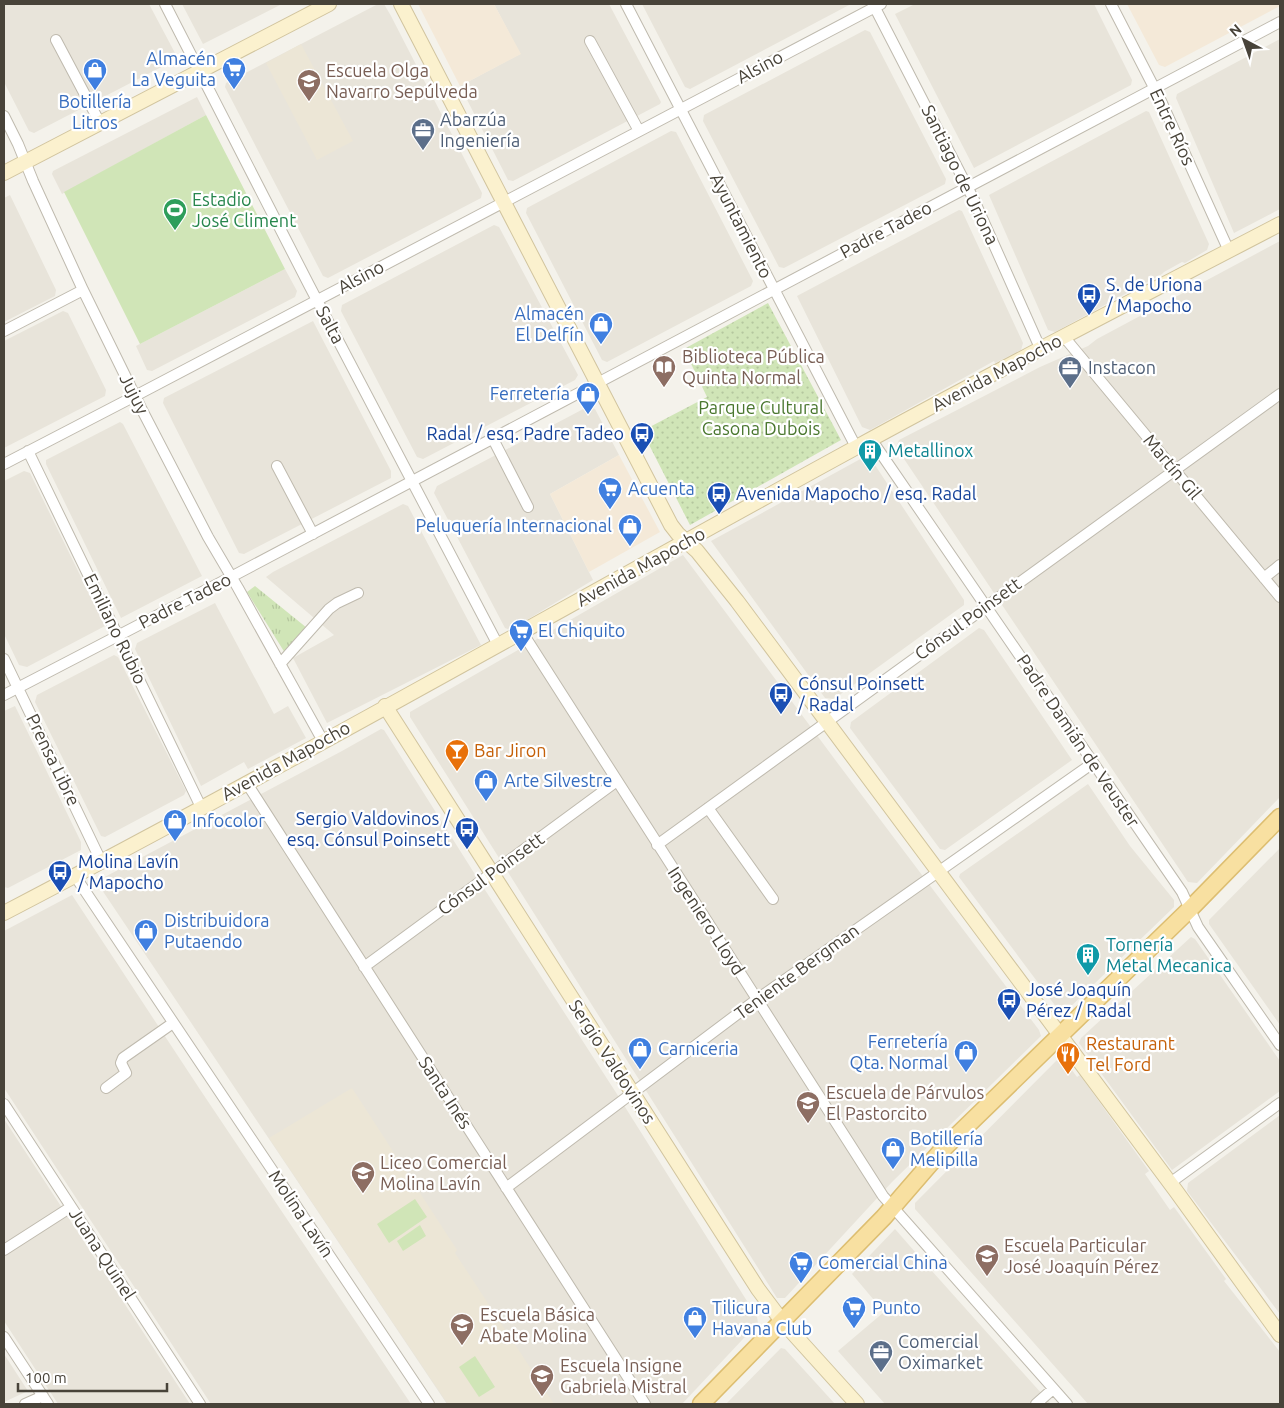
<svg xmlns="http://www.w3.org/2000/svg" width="1284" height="1408" viewBox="0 0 1284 1408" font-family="Ubuntu,sans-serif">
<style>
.residential{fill:#e8e4da}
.commercial{fill:#f4e9d8}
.education{fill:#ece6d6}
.grass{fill:url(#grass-tufts)}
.park{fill:url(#park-dots)}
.pitch{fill:#d0e5b7}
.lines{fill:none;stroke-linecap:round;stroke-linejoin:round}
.minor-casing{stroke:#bfbaae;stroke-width:12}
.secondary-casing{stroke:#d1c49e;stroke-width:16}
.primary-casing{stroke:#ddbe71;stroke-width:19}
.minor{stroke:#fff;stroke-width:10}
.secondary{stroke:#fbf1ce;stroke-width:14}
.primary{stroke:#f8e0a1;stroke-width:16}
.labels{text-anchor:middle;stroke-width:4.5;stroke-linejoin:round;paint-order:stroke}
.shop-label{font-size:18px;fill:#366cbe;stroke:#fff;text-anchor:start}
.street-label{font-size:18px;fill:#484339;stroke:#fff}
.education-label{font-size:18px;fill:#785e54;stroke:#fff;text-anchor:start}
.service-label{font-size:18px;fill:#4e5e75;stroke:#fff;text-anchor:start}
.leisure-label{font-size:18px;fill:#27864d;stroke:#fff;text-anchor:start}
.transit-label{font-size:18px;fill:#164399;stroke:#fff;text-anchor:start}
.park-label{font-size:18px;fill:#4a772f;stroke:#fff}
.culture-label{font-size:18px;fill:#0d838f;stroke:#fff;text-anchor:start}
.food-label{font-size:18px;fill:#c56008;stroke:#fff;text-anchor:start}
</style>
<defs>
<pattern id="grass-tufts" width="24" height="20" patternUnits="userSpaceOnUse" patternTransform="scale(1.25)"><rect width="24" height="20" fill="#d0e5b7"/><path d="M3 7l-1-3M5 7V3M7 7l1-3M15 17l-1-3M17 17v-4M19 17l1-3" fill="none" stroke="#b4c69e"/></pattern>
<pattern id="park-dots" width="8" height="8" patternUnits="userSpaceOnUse" patternTransform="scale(1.25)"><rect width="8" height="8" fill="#d0e5b7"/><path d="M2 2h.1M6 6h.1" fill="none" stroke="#b4c69e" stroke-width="1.8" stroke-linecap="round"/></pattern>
</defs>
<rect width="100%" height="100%" fill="#f4f2eb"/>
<path class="residential" d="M4,4h145l26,49 -2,8 -139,72 -5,-2 -25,-49z
M182,4h100l-79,40z
M378,4h6l7,12 91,177 -1,5 -153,80 -5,-2 -98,-189 1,-4z
M494,4h115l52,98 -1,2 -147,77 -5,-1 -48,-94 60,-32z
M642,4h209l-161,85 -5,-2z
M915,4h179l38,76 -1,5 -157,83 -79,-154z
M865,30l5,2 76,147 -1,5 -161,84 -5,-1 -76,-146 1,-6z
M1280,39v170l-46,24 -58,-135 1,-4z
M197,97l9,18 -144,79 -10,-20 1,-3z
M1146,111l3,1 60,132 -2,6 -22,13 -3,-1 -18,10 -2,2 -107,58 -7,-2 -59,-135z
M671,131l5,1 77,149 -2,5 -144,76 -5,-2 -76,-147 1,-5z
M10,195l46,95 -1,6 -51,26v-124z
M959,210l3,1 61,132 -2,7 -26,13 -1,-2 -124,69 -8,-3 -65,-131z
M494,225l5,2 79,148 -3,5 -152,79 -6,-2 -76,-146 1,-6z
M1280,241v556l-83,86 -9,-1 -292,-435 3,-7 141,-73 48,-21 9,-7z
M285,269l12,22 -2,6 -143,74 -5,-1 -11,-24z
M63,311l5,2 38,77 -1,6 -101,52v-107z
M313,321l78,150v7l-147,76 -5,-1 -76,-150 1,-5z
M589,406l6,3 24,46 -69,39 43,86 -83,50 -5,-2 -71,-135 3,-7z
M120,422l3,2 79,152 -81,42 -75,-154v-4z
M864,457l7,2 93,141v5l-130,94 -9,-1 -114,-157z
M24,471l6,2 75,153 -78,41 -8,-2 -15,-31v-153z
M403,504l5,2 73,139 -154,78 -34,-65 41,-23 -68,-58 7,-5z
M683,555l156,210 200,265 2,6 -149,146 -107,116h-8l-367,-581v-5z
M215,603l59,111 14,-8 18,32 -58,31 -4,-7 -43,24 -66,-137 2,-6z
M979,628l5,2 88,130 -127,90 -5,-1 -90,-121 1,-6z
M114,655l4,2 68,134 -2,4 -79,42 -4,-1 -66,-134 2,-7z
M15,706l66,136v8l-73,38 -4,-1v-176z
M381,729l3,1 92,146 139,215 142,226 1,6 -76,81h-235l-347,-517 1,-8 241,-128z
M1088,784l42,62 44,54v7l-109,105h-5l-101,-135 1,-3z
M1280,848v177l-71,-101v-4z
M72,895l129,196 210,313h-200l-207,-316v-157z
M1191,937l4,2 85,122v30l-108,79 -93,-127 2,-5z
M1057,1060l9,2 11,15 3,-2 69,96 -4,3 25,36 4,-3 52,72 -2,2 56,71v52h-192l-173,-195v-6z
M1280,1115v199l-93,-123 1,-8z
M4,1119l186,285h-132l-54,-83z
M895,1229l28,32 128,143h-166l-47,-53 46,-39 -32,-38z
M781,1348l4,1 50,55h-109z
M4,1354l24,37 -24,11z"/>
<path class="commercial" d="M418,4h76l27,50 -61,32z
M1127,4h153v2l-115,61 -6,-2z
M619,455l41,77 -71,40 -39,-78z"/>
<path class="education" d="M301,44l52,97 -36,19 -51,-97z
M352,1088l105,162 -2,3 99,151h-106l-179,-266z"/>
<path class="grass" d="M255,586l52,42 -22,25 -38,-61z"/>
<path class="park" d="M768,303l73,137 -151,85 -48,-94 65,-34 -23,-48z"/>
<path class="pitch" d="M206,115l79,154 -145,75 -76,-152z
M415,1199l12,18 -38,26 -12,-19z
M420,1225l6,11 -23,15 -6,-10z
M475,1356l20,31 -16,10 -20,-30z"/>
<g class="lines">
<g class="minor-casing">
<path id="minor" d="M165,4l144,281 189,360
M626,4l230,443
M873,4l101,196 67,150
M1111,4l50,97 68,150
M56,40l44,83
M590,41l49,90
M4,116l14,28 15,37 50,109 58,118 67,129 30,51 85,153
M4,331l79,-41
M1065,338l215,259
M493,439l35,68
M871,439l311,453 16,35 82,118
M28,451l173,356
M4,464l131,-68 746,-392
M277,466l36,68
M1264,578l16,-13
M522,632l361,564 184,208
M4,659l97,202
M280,664l49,-55 8,-6 21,-10
M4,695l227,-118 1049,-555
M246,782l399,622
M708,808l65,91
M657,845l623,-451
M75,876l354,528
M364,967l253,-186
M106,1088l20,-15 -5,-10 2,-5 50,-35
M4,1104l196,300
M1170,1183l110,-80
M506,1188l250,-188 337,-237
M4,1250l67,-43
M4,1337l44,67
M25,1404l18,-8
M1036,1404l17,-15"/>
</g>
<g class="secondary-casing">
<path id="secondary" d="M401,4l270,521 7,9 19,17 40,50 439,590 104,144
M4,173l325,-169
M385,706l373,583 24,32 75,83
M4,913c286,-149 567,-310 851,-465 140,-77 283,-150 425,-224"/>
</g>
<g class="primary-casing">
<path id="primary" d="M701,1404l183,-187 58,-67 248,-241 90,-92"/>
</g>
<use href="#minor" class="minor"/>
<use href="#secondary" class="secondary"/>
<use href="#primary" class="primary"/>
</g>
<defs>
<g id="supermarket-pin" transform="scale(1.25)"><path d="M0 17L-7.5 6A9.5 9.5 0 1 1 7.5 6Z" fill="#3f7fe0" stroke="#fff"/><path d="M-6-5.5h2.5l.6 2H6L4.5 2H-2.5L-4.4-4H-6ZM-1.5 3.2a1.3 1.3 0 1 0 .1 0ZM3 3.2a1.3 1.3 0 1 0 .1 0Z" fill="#fff"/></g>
<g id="shop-pin" transform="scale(1.25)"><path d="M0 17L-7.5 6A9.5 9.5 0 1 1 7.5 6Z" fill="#3f7fe0" stroke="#fff"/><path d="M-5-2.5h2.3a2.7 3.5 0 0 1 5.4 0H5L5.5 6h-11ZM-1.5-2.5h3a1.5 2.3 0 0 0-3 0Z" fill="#fff"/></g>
<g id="school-pin" transform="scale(1.25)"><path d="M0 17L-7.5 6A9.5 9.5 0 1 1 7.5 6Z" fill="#8d6e63" stroke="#fff"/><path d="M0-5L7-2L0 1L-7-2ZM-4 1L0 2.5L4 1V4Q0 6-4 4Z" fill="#fff"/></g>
<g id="office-pin" transform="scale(1.25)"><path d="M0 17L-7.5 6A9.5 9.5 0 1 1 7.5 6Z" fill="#5c6f8a" stroke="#fff"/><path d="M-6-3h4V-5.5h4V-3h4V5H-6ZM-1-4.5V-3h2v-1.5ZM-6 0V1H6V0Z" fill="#fff"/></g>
<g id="stadium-pin" transform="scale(1.25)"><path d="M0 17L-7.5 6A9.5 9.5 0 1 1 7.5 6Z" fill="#2e9e5b" stroke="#fff"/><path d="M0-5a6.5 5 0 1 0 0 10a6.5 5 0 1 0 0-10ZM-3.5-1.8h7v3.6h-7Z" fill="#fff"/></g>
<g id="bus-pin" transform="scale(1.25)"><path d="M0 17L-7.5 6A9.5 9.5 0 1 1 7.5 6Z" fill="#1a4fb4" stroke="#fff"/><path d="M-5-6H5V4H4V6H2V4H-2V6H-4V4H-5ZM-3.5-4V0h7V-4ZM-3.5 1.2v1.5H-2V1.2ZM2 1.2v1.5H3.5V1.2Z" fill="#fff"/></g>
<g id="library-pin" transform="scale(1.25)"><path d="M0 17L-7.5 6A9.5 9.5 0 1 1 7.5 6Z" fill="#8d6e63" stroke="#fff"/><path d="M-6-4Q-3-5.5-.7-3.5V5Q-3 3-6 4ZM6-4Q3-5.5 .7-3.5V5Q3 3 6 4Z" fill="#fff"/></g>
<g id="building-pin" transform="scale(1.25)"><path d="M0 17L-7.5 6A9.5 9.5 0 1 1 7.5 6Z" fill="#0f9aa8" stroke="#fff"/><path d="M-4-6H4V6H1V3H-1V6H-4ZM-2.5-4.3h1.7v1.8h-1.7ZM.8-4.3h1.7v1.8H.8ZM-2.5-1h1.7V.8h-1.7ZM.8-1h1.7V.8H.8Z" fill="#fff"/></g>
<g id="bar-pin" transform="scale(1.25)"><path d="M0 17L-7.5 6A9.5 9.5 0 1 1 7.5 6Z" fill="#e8710a" stroke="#fff"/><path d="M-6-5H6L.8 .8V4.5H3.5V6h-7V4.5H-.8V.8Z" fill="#fff"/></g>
<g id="restaurant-pin" transform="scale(1.25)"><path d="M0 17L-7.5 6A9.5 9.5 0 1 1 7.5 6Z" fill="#e8710a" stroke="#fff"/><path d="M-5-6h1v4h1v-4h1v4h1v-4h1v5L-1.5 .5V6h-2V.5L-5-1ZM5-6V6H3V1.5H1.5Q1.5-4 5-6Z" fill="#fff"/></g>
</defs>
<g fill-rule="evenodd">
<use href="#supermarket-pin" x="234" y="69"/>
<use href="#shop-pin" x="95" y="70"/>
<use href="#school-pin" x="309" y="81"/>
<use href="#office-pin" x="423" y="130"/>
<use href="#stadium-pin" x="175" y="210"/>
<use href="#bus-pin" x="1089" y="295"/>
<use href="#shop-pin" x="601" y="324"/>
<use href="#library-pin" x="664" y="367"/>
<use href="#office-pin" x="1070" y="368"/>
<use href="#shop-pin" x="588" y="394"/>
<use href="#bus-pin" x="642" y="434"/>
<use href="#building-pin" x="870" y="451"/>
<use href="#supermarket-pin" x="610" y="489"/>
<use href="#bus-pin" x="719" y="494"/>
<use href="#shop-pin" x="630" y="526"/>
<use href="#supermarket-pin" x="521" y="631"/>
<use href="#bus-pin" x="781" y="694"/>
<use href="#bar-pin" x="457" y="751"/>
<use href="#shop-pin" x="486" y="781"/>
<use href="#shop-pin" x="175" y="821"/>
<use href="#bus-pin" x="467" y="829"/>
<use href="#bus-pin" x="60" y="872"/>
<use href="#shop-pin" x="146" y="931"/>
<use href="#building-pin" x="1088" y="955"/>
<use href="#bus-pin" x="1009" y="1000"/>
<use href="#shop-pin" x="640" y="1049"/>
<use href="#shop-pin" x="966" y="1052"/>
<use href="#restaurant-pin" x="1068" y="1054"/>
<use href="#school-pin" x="808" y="1103"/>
<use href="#shop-pin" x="893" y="1149"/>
<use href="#school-pin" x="363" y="1173"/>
<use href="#school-pin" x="987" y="1256"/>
<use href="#supermarket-pin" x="801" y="1263"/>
<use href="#supermarket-pin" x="854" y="1308"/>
<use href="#shop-pin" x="695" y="1318"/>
<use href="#school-pin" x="462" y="1325"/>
<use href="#office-pin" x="881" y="1352"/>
<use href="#school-pin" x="542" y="1376"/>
</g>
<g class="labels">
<g class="shop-label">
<text x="216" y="65" text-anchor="end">Almacén<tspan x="216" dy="21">La Veguita</tspan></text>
<text x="95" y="108" text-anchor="middle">Botillería<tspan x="95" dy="21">Litros</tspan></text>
<text x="584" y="320" text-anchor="end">Almacén<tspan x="584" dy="21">El Delfín</tspan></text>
<text x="570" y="400" text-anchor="end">Ferretería</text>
<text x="628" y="495">Acuenta</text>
<text x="612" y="532" text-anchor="end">Peluquería Internacional</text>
<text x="538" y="637">El Chiquito</text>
<text x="504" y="787">Arte Silvestre</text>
<text x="192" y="827">Infocolor</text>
<text x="164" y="927">Distribuidora<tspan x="164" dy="21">Putaendo</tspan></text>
<text x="948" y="1048" text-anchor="end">Ferretería<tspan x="948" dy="21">Qta. Normal</tspan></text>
<text x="658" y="1055">Carniceria</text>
<text x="910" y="1145">Botillería<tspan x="910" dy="21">Melipilla</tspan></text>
<text x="818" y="1269">Comercial China</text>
<text x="712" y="1314">Tilicura<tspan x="712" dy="21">Havana Club</tspan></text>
<text x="872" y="1314">Punto</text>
</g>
<g class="street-label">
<text transform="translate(760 67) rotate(-28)" y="6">Alsino</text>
<text transform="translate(1172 127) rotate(65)" y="6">Entre Ríos</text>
<text transform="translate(960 175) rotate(64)" y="6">Santiago de Uriona</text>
<text transform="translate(741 226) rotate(63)" y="6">Ayuntamiento</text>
<text transform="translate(886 230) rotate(-28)" y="6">Padre Tadeo</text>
<text transform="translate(361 277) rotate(-28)" y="6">Alsino</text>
<text transform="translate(330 325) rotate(62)" y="6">Salta</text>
<text transform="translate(997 373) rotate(-28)" y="6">Avenida Mapocho</text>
<text transform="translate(134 394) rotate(63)" y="6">Jujuy</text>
<text transform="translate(1172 467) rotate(50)" y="6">Martín Gil</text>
<text transform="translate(641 567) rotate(-29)" y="6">Avenida Mapocho</text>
<text transform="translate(185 601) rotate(-27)" y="6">Padre Tadeo</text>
<text transform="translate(968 619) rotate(-36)" y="6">Cónsul Poinsett</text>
<text transform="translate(115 629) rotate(64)" y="6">Emiliano Rubio</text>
<text transform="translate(1078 741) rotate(56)" y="6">Padre Damián de Veuster</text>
<text transform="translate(53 760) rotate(64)" y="6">Prensa Libre</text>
<text transform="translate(286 761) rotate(-29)" y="6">Avenida Mapocho</text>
<text transform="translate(491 874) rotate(-36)" y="6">Cónsul Poinsett</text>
<text transform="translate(706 921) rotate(57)" y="6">Ingeniero Lloyd</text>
<text transform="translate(797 972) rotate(-36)" y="6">Teniente Bergman</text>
<text transform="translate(612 1062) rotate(57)" y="6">Sergio Valdovinos</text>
<text transform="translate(445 1093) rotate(57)" y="6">Santa Inés</text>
<text transform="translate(301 1214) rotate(56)" y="6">Molina Lavín</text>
<text transform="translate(102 1254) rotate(57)" y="6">Juana Quinel</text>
</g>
<g class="education-label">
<text x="326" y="77">Escuela Olga<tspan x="326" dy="21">Navarro Sepúlveda</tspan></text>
<text x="682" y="363">Biblioteca Pública<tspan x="682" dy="21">Quinta Normal</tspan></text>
<text x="826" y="1099">Escuela de Párvulos<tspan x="826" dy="21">El Pastorcito</tspan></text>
<text x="380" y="1169">Liceo Comercial<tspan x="380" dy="21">Molina Lavín</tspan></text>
<text x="1004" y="1252">Escuela Particular<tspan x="1004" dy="21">José Joaquín Pérez</tspan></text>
<text x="480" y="1321">Escuela Básica<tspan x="480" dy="21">Abate Molina</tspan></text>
<text x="560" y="1372">Escuela Insigne<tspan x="560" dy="21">Gabriela Mistral</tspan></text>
</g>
<g class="service-label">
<text x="440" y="126">Abarzúa<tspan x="440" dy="21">Ingeniería</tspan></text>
<text x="1088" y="374">Instacon</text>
<text x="898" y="1348">Comercial<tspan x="898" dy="21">Oximarket</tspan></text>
</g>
<g class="leisure-label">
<text x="192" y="206">Estadio<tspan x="192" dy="21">José Climent</tspan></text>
</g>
<g class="transit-label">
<text x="1106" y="291">S. de Uriona<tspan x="1106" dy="21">/ Mapocho</tspan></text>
<text x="624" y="440" text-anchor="end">Radal / esq. Padre Tadeo</text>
<text x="736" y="500">Avenida Mapocho / esq. Radal</text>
<text x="798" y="690">Cónsul Poinsett<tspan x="798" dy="21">/ Radal</tspan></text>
<text x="450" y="825" text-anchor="end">Sergio Valdovinos /<tspan x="450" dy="21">esq. Cónsul Poinsett</tspan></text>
<text x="78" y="868">Molina Lavín<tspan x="78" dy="21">/ Mapocho</tspan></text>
<text x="1026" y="996">José Joaquín<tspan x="1026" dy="21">Pérez / Radal</tspan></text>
</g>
<g class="park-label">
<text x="761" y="414">Parque Cultural<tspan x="761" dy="21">Casona Dubois</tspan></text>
</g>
<g class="culture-label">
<text x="888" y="457">Metallinox</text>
<text x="1106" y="951">Tornería<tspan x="1106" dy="21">Metal Mecanica</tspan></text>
</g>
<g class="food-label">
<text x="474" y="757">Bar Jiron</text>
<text x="1086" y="1050">Restaurant<tspan x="1086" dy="21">Tel Ford</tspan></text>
</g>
</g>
<rect width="1284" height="1408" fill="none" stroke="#484339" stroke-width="10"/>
<g transform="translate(1244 40) rotate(319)" stroke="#ffffff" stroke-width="4" paint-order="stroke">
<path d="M0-4L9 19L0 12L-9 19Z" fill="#484339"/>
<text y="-8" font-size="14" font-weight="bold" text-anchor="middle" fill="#484339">N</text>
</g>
<path d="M18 1383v8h149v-8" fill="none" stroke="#484339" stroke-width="2.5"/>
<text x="25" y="1383" font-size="15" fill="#484339" stroke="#ffffff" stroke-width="4" paint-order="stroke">100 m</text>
</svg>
